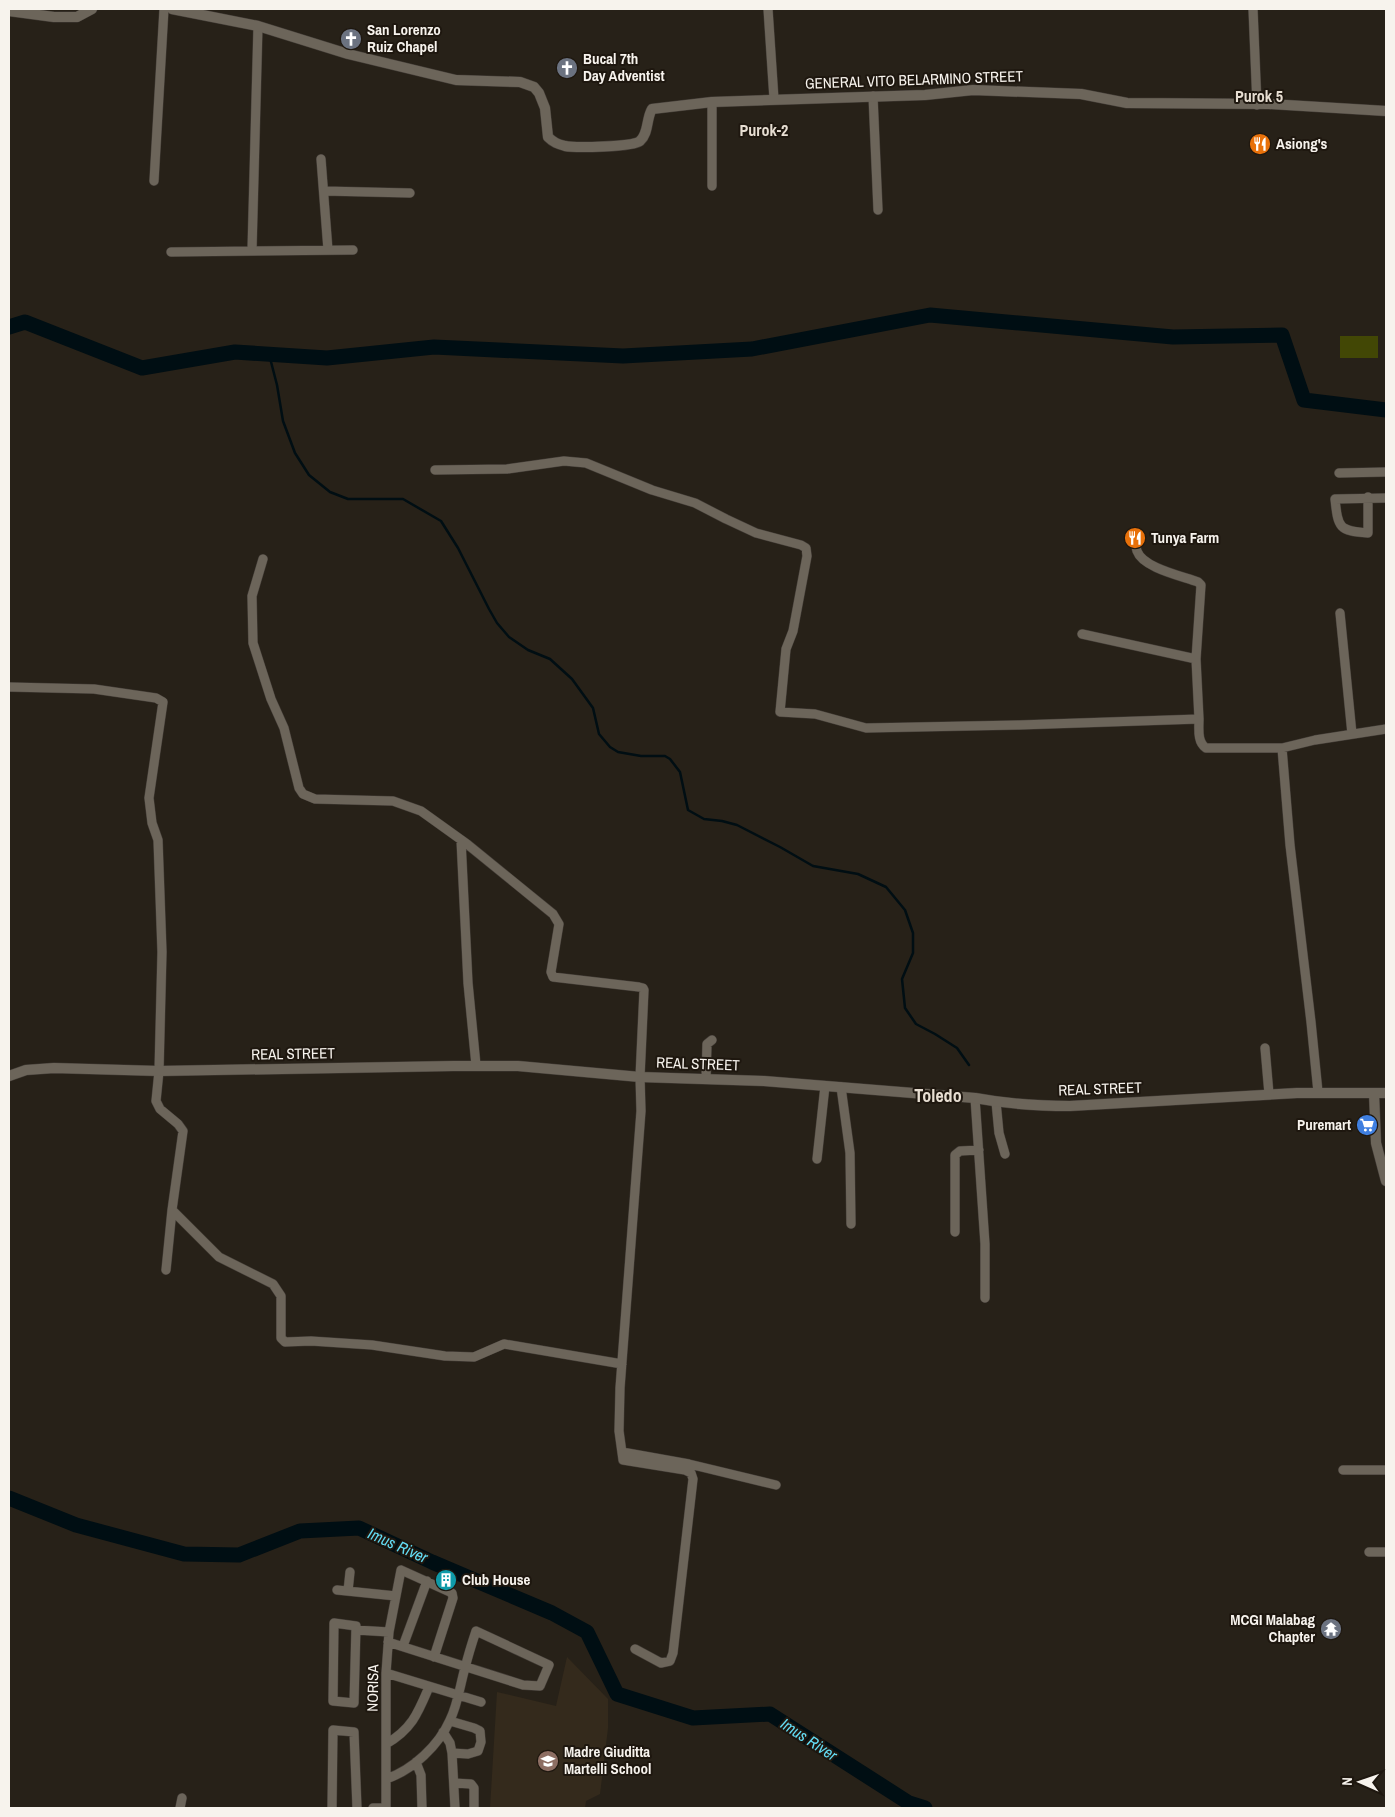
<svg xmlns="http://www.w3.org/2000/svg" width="1395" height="1817" viewBox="0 0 1395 1817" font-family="'Archivo Narrow',sans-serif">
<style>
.built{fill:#342a1c}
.green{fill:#424705}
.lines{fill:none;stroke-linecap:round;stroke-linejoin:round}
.stream{stroke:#000e13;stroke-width:2.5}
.river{stroke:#000e13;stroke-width:15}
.minor-casing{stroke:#433d37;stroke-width:10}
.tertiary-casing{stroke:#433d37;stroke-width:11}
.minor{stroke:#6c655a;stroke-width:9}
.tertiary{stroke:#6c655a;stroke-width:10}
.labels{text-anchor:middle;stroke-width:4;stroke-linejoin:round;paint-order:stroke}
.poi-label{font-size:15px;font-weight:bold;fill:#f7f3ed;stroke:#1e170f;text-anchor:start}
.street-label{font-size:15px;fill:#f7f3ed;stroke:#1e170f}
.neighbourhood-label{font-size:16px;font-weight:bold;fill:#e7ded2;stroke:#1e170f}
.water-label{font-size:16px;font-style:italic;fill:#63dcf4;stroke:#1e170f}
.quarter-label{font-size:18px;font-weight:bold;fill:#e7ded2;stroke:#1e170f}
</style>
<rect width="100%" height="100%" fill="#272118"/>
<path class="built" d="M567,1657l41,42v29l-8,66 -14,7 -1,7h-95l7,-116 59,14z"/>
<path class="green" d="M1340,336h38v22h-38z"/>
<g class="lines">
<path class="stream" d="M269,354l8,31 6,36 12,32 14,22 21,17 18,7h55l38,22 17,27 31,61 8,14 12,14 19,13 22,9 22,20 21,29 6,26 11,13 8,5 23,4h24l5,3 10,13 8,38 16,9 18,2 15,4 43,22 33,19 45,8 28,13 19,23 8,23v20l-11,26 3,29 11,16 19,10 22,14 12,17"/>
<path class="river" d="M9,327l16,-5 117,46 93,-16 92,6 107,-11 189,9 129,-7 178,-34 243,22 109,-2 22,65 82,10
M9,1498l67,27 108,29 55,1 61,-24 59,-3 73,34 120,51 35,19 30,62 76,24 77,-4 139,89 16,5"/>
<g class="minor-casing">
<path id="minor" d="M768,9l6,90
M1253,9l4,96
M873,96l5,114
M321,159l7,91
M154,181l10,-172
M712,186v-84
M324,191l86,2
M252,250l6,-224
M171,252l182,-2
M435,470l72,-1 57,-8 22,2 66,27 43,13 31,16 30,14 45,12 5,3 1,8 -14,75 -7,18 -6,63 35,2 51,14 153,-3 180,-6c0,10 -2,23 7,29h76l33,-8 71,-11
M1339,473l47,-1
M1368,497v36c-29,-2 -30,-5 -33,-34l51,-1
M1135,539c1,4 1,9 2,12 6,17 45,25 61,31l3,3 -5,74 3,60
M263,559l-11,37 1,47 18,56 13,29 15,60 4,6 12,5 78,2 28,10 46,33 86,70 6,10 -8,48 2,5 86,10 4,1 1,2 -4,87 1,34 -21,277 -1,43 4,29 62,10 6,3 2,6 -20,174 -3,8 -9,2 -26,-14
M1340,613l12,121
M1082,634l114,25
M9,687l85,2 62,9 7,4 -14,96 3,25 6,17 4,112 -3,119 -3,30 4,8 18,15 5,7 -11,79 47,47 54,27 8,12v42l4,4 26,-1 61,4 73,11 29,1 30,-13 118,20
M1282,748l8,97 21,177 7,70
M461,840l7,143 8,82
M1265,1048l4,46
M706,1079l1,-35 5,-4
M841,1087l9,66 1,71
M975,1098l10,146v54
M996,1102l3,31 6,21
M817,1159l8,-73
M955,1232v-77l5,-4 19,-1
M166,1270l6,-60
M622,1452l67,12 87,21
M1343,1470h43
M1369,1552h17
M337,1590l59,6
M348,1591l2,-19
M334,1623l22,3 -2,77 -21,-2z
M356,1630l33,2
M403,1646l24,-65
M386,1673l95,29
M450,1721l24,7 6,3 1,11 -3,9 -10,3 -16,-1
M443,1732l7,11 2,10 3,55
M386,1744c26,-15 32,-31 43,-57
M416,1762l5,13 1,33
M386,1779c27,-9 53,-34 64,-59 8,-16 10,-35 15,-52 3,-12 7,-25 11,-37l73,34 -9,21 -17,-1 -135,-43
M454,1783l17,1 3,4v20
M180,1808l2,-10
M332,1808l1,-78 21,2 3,76
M373,1808h13
M386,1808v-135l3,-41 12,-62 51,23 1,5 -19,59"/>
</g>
<g class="tertiary-casing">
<path id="tertiary" d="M172,9l86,17 90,28 108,26 64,2 14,5 5,6 6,15 3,29c6,6 10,7 17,9 10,2 68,1 75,-5 9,-8 6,-22 12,-32l60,-7 213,-7 48,-5 108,4 46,9 142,1 117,7
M9,11l45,6h23l15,-8
M9,1076l17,-6 28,-2 105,3 294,-5h65l122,11 124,4 211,17c32,6 63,8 95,8l227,-13h89
M1374,1093l2,50 10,38"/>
</g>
<use href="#minor" class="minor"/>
<use href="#tertiary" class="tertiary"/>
</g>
<defs>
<g id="church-disc" transform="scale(1.125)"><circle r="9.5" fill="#6b7280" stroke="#1e170f"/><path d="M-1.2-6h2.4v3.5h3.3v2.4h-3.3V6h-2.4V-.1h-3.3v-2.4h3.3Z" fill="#fff"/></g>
<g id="restaurant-disc" transform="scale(1.125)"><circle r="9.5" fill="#e8710a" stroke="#1e170f"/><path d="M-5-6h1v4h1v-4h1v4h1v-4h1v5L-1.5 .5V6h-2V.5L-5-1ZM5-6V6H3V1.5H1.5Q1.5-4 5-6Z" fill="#fff"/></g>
<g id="supermarket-disc" transform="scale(1.125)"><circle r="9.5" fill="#3f7fe0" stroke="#1e170f"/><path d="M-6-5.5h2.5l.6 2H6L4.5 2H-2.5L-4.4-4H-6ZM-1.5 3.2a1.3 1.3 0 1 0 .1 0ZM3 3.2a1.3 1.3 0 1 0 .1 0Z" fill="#fff"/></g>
<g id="building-disc" transform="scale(1.125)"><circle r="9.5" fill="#0f9aa8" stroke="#1e170f"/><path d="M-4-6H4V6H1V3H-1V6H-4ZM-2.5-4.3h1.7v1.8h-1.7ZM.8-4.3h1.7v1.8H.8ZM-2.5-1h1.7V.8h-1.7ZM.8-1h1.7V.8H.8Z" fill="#fff"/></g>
<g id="temple-disc" transform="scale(1.125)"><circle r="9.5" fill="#6b7280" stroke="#1e170f"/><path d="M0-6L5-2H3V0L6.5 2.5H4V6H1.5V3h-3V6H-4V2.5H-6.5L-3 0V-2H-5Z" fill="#fff"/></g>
<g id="school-disc" transform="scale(1.125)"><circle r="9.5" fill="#8d6e63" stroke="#1e170f"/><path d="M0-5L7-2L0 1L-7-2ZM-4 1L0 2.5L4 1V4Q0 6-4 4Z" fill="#fff"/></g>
</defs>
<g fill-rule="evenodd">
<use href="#church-disc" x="351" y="39"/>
<use href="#church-disc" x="567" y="68"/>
<use href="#restaurant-disc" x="1260" y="144"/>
<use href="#restaurant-disc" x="1135" y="538"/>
<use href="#supermarket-disc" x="1367" y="1125"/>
<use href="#building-disc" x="446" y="1580"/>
<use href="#temple-disc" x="1331" y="1629"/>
<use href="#school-disc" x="548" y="1761"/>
</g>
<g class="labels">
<g class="poi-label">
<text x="367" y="35">San Lorenzo<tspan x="367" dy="17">Ruiz Chapel</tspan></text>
<text x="583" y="64">Bucal 7th<tspan x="583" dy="17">Day Adventist</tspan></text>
<text x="1276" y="149">Asiong's</text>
<text x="1151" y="543">Tunya Farm</text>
<text x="1351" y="1130" text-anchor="end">Puremart</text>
<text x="462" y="1585">Club House</text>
<text x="1315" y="1625" text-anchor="end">MCGI Malabag<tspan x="1315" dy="17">Chapter</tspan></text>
<text x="564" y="1757">Madre Giuditta<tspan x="564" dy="17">Martelli School</tspan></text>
</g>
<g class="street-label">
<text transform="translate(914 80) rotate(-2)" y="5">GENERAL VITO BELARMINO STREET</text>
<text transform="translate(293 1054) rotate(-1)" y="5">REAL STREET</text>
<text transform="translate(698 1064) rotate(2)" y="5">REAL STREET</text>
<text transform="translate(1100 1089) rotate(-2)" y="5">REAL STREET</text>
<text transform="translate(373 1688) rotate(-89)" y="5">NORISA</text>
</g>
<g class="neighbourhood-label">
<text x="1259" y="102">Purok 5</text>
<text x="764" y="136">Purok-2</text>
</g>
<g class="water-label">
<text transform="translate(398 1545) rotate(24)" y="6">Imus River</text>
<text transform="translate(809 1739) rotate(33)" y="6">Imus River</text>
</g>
<g class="quarter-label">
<text x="938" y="1102">Toledo</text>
</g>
</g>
<rect width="1395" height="1817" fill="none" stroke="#f7f3ed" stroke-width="20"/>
<g transform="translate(1360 1782) rotate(272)" stroke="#1e170f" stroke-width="4" paint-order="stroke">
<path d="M0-4L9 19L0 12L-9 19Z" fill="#f7f3ed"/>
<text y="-8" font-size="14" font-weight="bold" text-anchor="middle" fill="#f7f3ed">N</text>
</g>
</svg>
